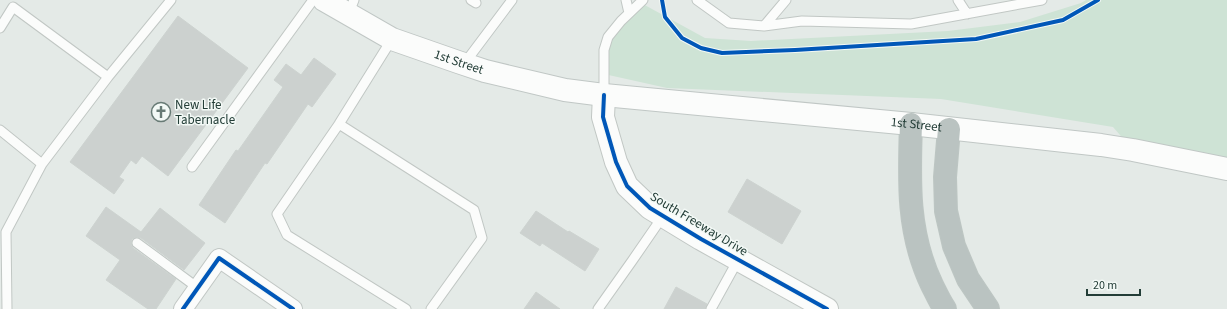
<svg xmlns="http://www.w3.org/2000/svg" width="1227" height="309" font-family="'Source Sans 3',sans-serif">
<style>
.green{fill:#cee3d5}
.building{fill:#ccd1cf;stroke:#cdd3d0}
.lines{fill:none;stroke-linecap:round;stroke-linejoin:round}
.service-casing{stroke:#c1c7c4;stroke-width:11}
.minor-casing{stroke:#c1c7c4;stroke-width:20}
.tertiary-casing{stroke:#c1c7c4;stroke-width:24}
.secondary-casing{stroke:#c0c7c5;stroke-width:24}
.motorway-casing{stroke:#bdc6c3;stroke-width:24}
.service{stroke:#fbfcfb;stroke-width:9}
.minor{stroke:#fbfcfb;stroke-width:18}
.tertiary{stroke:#fbfcfb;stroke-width:22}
.secondary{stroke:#fbfcfb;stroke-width:22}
.motorway{stroke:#bac3c1;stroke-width:22}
.cycleway-casing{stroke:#f3f9f6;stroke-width:6}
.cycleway{stroke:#0057b8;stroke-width:4}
.labels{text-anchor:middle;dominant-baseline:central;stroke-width:3;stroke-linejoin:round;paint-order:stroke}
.street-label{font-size:13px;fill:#233d37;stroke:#f3f9f6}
.poi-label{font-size:13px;fill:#233d37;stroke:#f3f9f6;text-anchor:start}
</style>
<rect width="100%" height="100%" fill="#e4eae7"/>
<path class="green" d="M1086 0H1227V169L1133 150 1113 127 941 99 667 88 604 74 608 37 641 3 705 38 751 41 948 31 1020 22 1081 3Z"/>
<path class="building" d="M178 16 248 68 168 176 142 156 136 164 131 160 119 177 124 180 114 194 70 162Z
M314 58 336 74 312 107 308 104 267 164 265 163 225 223 199 205 236 150 238 151 283 87 274 80 286 64 301 75Z
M747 179 801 211 782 244 728 212Z
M106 207 141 232 160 208 205 243 184 270 141 238 137 237 132 239 131 243 133 248 176 279 156 309H148L106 280 120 260 86 236Z
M536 211 568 232 569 231 599 249 585 271 542 243 540 246 520 233Z
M676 287 707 304 705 309H664Z
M536 292 560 309H524Z"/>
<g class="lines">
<defs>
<path id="service" d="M471 0 476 3
M626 0 629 13
M697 0 729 23 764 26 802 21 911 24 1042 0
M958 0 967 14
M348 15 354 0
M764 26 786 0
M0 28 13 7 108 77
M392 39 339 124 277 214 287 235 406 309
M464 64 512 0
M604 95V50L608 37 621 21 643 0
M339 124 474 210 482 238 431 309
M0 130 42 164
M192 167 313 0
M137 243 198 288
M7 309 6 232 42 164 108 77 171 0
M598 309 632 261 663 216
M711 309 738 260"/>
<path id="minor" d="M183 309 219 258 293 309"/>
<path id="tertiary" d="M604 95 603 117 616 162 627 186 650 208 701 239 827 309"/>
<g id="secondary">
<path id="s1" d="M324 0 392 39 458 62 485 71 565 90 604 95 911 124 1101 145 1133 150 1227 169"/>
</g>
<path id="motorway" d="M911 124C909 181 907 233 932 285 936 293 940 302 945 309
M949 129 945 177 946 211 954 246 968 279 988 309"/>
</defs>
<use href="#service" class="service-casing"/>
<use href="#minor" class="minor-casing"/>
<use href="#tertiary" class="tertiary-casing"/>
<use href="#secondary" class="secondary-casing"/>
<use href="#motorway" class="motorway-casing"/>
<use href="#service" class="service"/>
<use href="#minor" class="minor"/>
<use href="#tertiary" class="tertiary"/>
<use href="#secondary" class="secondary"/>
<use href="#motorway" class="motorway"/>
<defs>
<path id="cycleway" d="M662 0 665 17 682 38 701 48 722 53 795 50 976 39 1063 20 1098 0
M604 95 603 117 616 162 627 186 650 208 701 239 827 309
M183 309 219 258 293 309"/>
</defs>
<use href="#cycleway" class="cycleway-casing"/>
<use href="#cycleway" class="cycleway"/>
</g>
<defs>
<symbol id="church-ring" viewBox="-11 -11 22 22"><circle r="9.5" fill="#f3f9f6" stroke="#677a75" stroke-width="1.5"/><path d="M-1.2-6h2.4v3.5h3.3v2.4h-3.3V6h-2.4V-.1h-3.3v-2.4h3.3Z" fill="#677a75"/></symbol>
</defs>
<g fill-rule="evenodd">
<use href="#church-ring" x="150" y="101" width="22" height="22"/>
</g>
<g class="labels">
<g class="street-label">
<text stroke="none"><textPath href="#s1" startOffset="149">1st Street</textPath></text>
<text stroke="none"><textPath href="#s1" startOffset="612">1st Street</textPath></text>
<text transform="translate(699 224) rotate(31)">South Freeway Drive</text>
</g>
<g class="poi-label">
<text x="175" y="105">New Life<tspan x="175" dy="15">Tabernacle</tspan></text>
</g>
</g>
<path d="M1087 289v6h53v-6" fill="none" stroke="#233d37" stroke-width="2"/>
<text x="1093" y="289" font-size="12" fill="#233d37" stroke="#f3f9f6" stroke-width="3" paint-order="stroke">20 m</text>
</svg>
